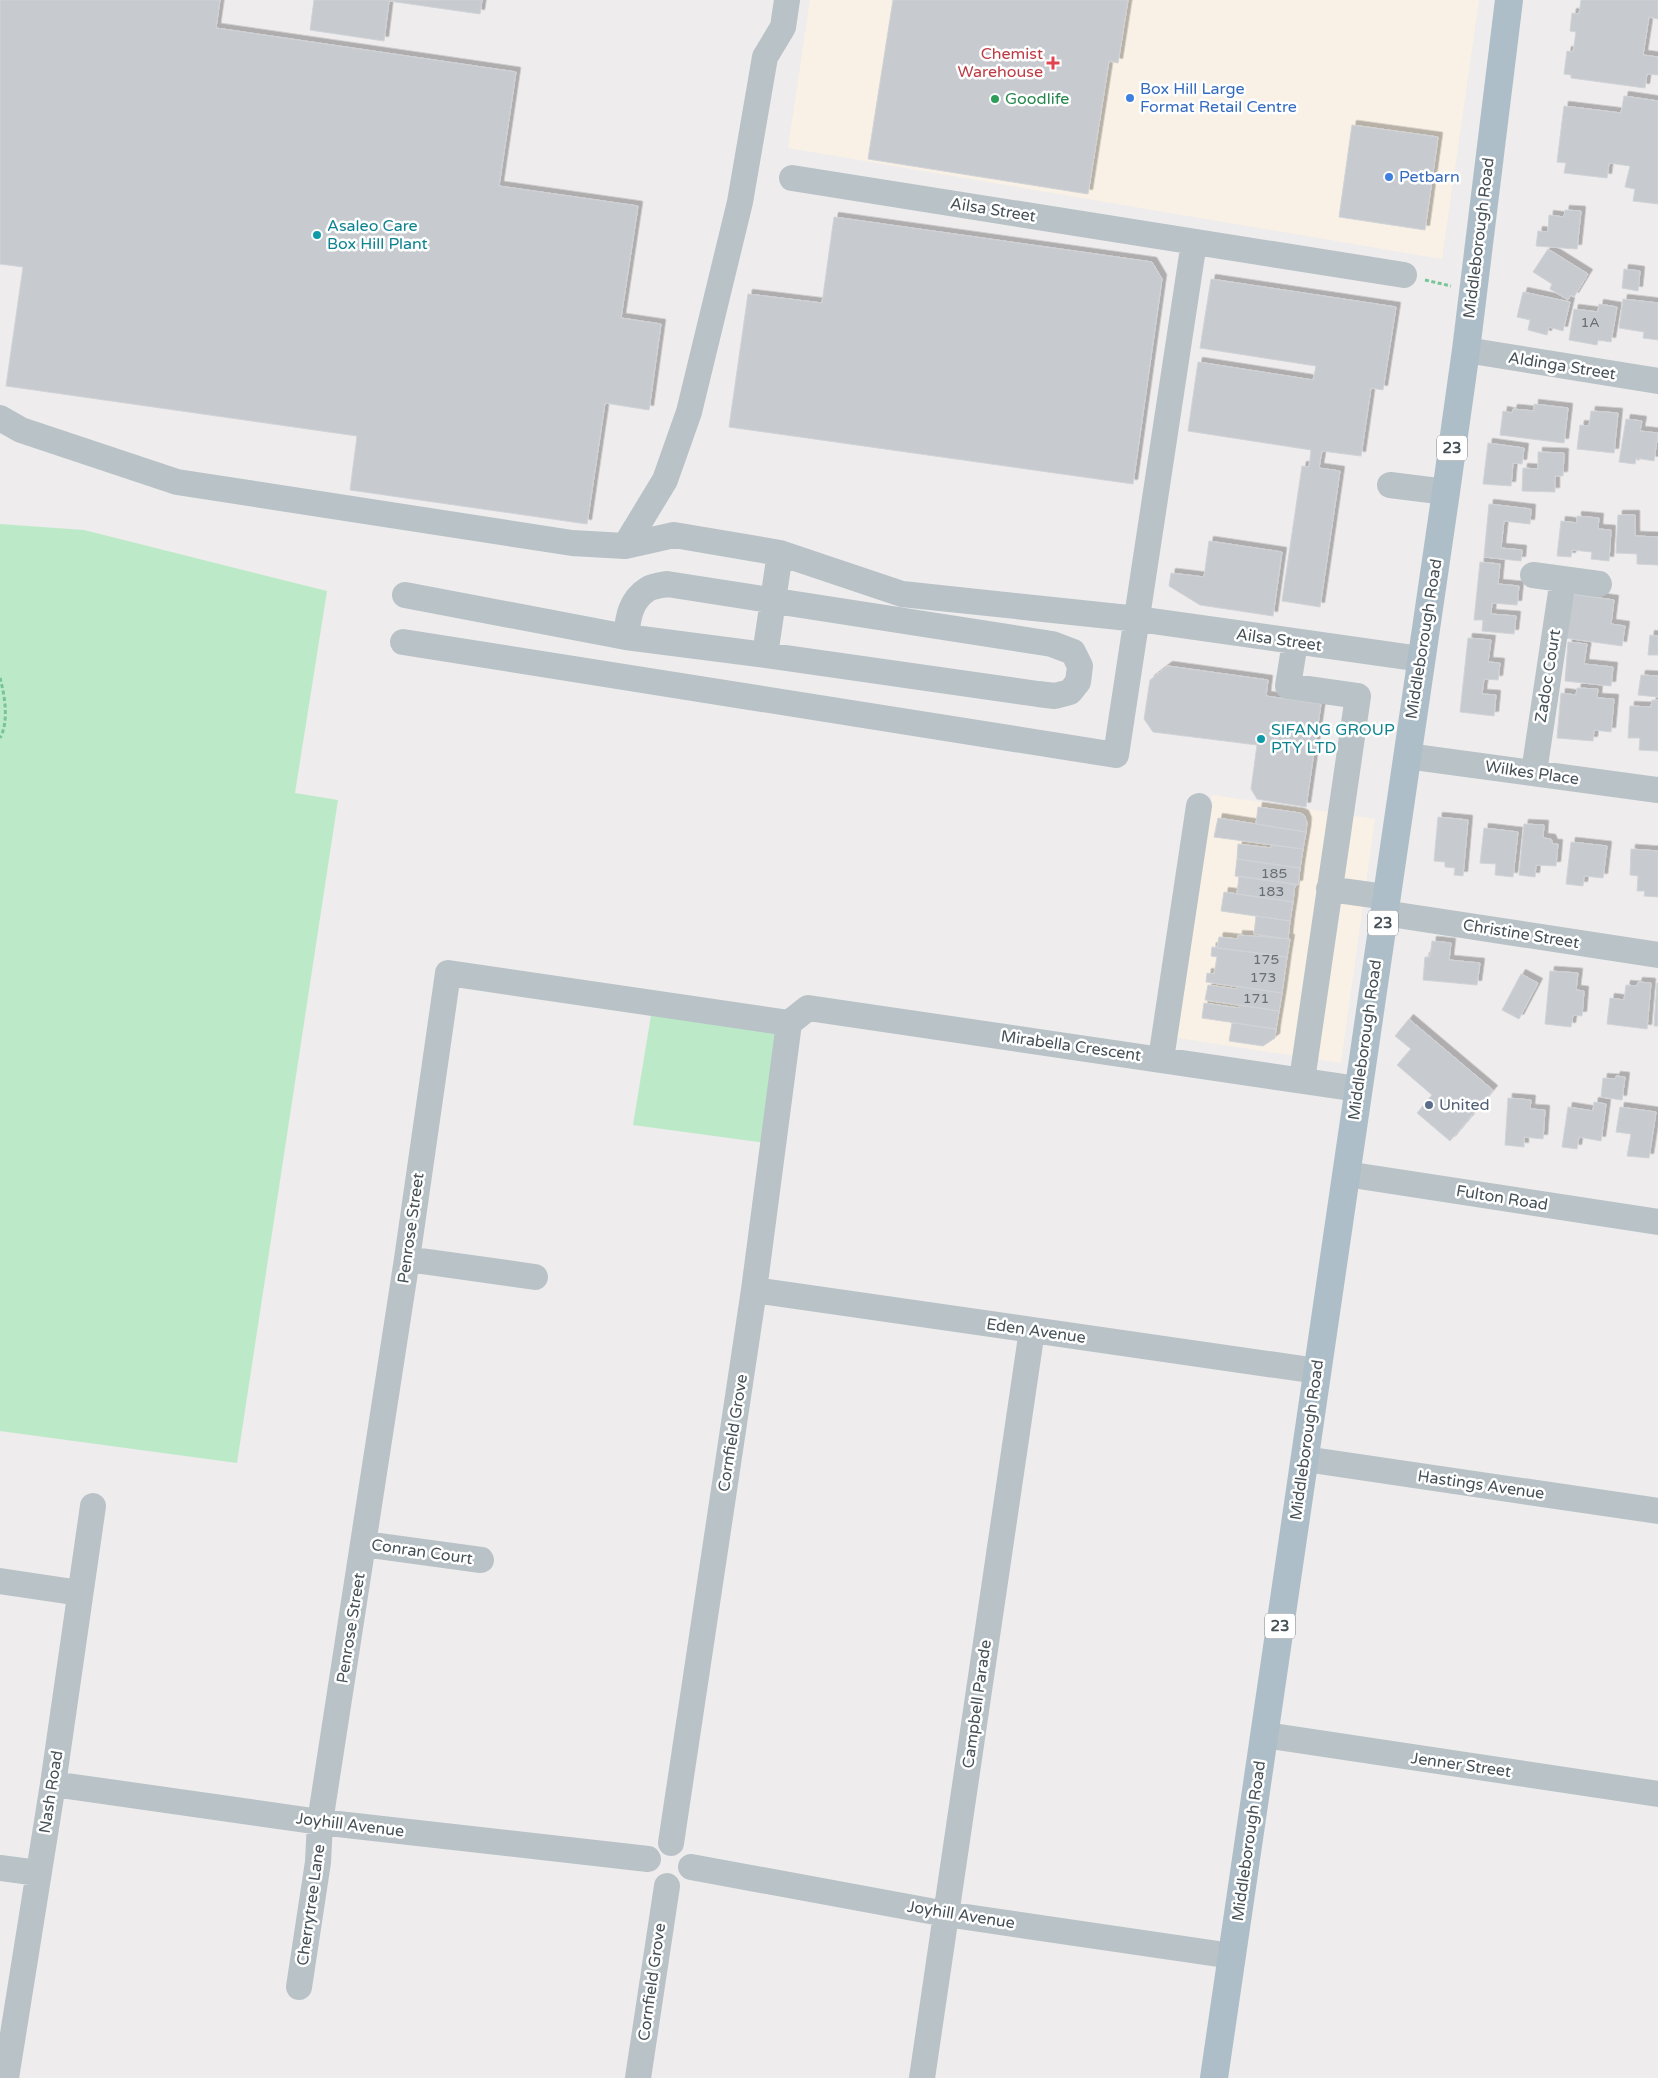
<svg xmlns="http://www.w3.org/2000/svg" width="1658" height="2078" font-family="'Varela Round',sans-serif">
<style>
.commercial{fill:#f9f1e5}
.green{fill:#bceac9}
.building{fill:#c7cace;stroke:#d0d3d7;filter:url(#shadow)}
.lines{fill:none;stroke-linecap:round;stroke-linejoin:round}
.path{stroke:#77c597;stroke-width:3;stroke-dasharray:4 2.5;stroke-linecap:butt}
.minor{stroke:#b8c2c7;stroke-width:26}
.major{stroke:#adbec9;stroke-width:28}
.health-dot{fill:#e0444e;stroke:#fff;stroke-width:2}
.shop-dot{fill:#3f7fe0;stroke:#fff;stroke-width:2}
.leisure-dot{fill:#2e9e5b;stroke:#fff;stroke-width:2}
.culture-dot{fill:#0f9aa8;stroke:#fff;stroke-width:2}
.service-dot{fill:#5c6f8a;stroke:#fff;stroke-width:2}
.labels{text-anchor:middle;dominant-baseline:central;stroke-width:5;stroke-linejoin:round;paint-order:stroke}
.number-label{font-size:14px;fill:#666f75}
.shield{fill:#fff;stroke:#7e8589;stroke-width:1}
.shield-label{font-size:15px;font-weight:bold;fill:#465157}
.health-label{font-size:16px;fill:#be3a42;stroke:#fff;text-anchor:end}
.shop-label{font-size:16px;fill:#366cbe;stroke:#fff;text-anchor:start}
.leisure-label{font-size:16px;fill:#27864d;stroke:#fff;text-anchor:start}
.street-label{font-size:16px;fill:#465157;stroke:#fff}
.culture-label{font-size:16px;fill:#0d838f;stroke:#fff;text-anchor:start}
.service-label{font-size:16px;fill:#4e5e75;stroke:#fff;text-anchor:start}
</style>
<defs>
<filter id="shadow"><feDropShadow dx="4.5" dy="-4.5" stdDeviation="0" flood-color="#0004"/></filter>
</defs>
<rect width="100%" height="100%" fill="#eeecec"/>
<path class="commercial" d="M810 0H1479L1442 259 788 148Z
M1212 795 1375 819 1341 1063 1172 1037Z"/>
<path class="green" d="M0 524 84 530 327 591 295 793 338 800 237 1463 0 1431Z
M653 1003 789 1023 773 1144 633 1125Z"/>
<path class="building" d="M0 0H220L216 28 516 72 499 186 638 206 621 318 661 324 649 410 605 403 587 524 350 490 357 436 6 386 23 267 0 264Z
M314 0H482L480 14 389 1 384 41 310 30Z
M893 0H1128L1118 63 1109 61 1088 194 868 159Z
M1581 0H1658V19L1649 17 1643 55 1658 57V75L1647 74 1645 88 1571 78V75L1564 74 1567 51 1573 52 1576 32 1570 31 1572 13 1579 14Z
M1624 96 1658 101V204L1633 201 1635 189 1625 187 1630 166 1609 163 1607 178 1564 173 1566 163 1557 162 1564 106 1621 113Z
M1352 125 1438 137 1425 230 1339 217Z
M1565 210 1581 211 1577 249 1536 246 1538 231 1548 232 1549 215 1564 217Z
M834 217 1152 262 1162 279 1133 484 729 427 748 294 822 303Z
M1548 249 1588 274 1574 297 1571 295 1568 300 1550 289 1552 284 1533 272Z
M1624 269 1640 271 1638 291 1622 288Z
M1211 279 1396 307 1383 390 1371 388 1361 456 1322 451 1319 468 1340 471 1320 607 1282 601 1302 466 1309 467 1311 450 1188 431 1198 362 1313 380 1316 366 1200 348Z
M1523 292 1570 302 1563 331 1549 327 1547 335 1528 330 1530 320 1517 317Z
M1623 299 1658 303V340L1643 338 1644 332 1619 328Z
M1599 304 1617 307 1611 342 1598 340 1597 345 1569 340 1574 309 1598 312Z
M1534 404 1568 408 1564 443 1500 435 1503 411 1512 413 1513 409 1534 411Z
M1591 411 1618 413 1614 453 1577 449 1580 425 1589 426Z
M1626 419 1642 421 1640 431 1658 433 1654 461 1636 458 1635 464 1619 462Z
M1488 443 1524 448 1522 464 1513 463 1511 486 1483 484Z
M1538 452 1564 453 1563 476H1555V492L1522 491 1523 468 1538 469Z
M1489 504 1531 509 1530 524 1504 521 1501 548 1522 550 1521 561 1484 557Z
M1618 515H1635V536L1658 537V565L1637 564V554L1616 553Z
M1577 516 1599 518 1598 529 1611 530 1609 561 1591 559 1592 552 1572 550 1571 557 1557 556 1561 521 1577 523Z
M1209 541 1282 552 1273 616 1200 605 1169 586 1171 573 1204 577Z
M1480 562 1500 564 1498 584 1519 586 1517 605 1492 603 1491 614 1516 616 1514 634 1482 631 1483 620H1474Z
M1571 594 1614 600 1611 624 1625 626 1622 646 1565 638Z
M1650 635 1658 636V655H1648Z
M1468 638 1491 640 1488 662 1500 663 1498 680 1484 679 1482 694 1496 695 1494 716 1460 712Z
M1568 642 1587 644 1584 664 1613 667 1611 686 1565 681Z
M1168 666 1268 680 1266 696 1321 704 1306 807 1257 799 1251 789 1257 745 1153 732 1144 719 1150 680Z
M1641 675 1658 676V697L1638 695Z
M1577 688 1598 689 1597 698 1614 699 1611 732 1594 730 1593 741 1557 738 1561 693 1576 695Z
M1652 700H1658V751L1639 750 1640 738H1628L1630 706 1651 707Z
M1258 807 1300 813 1304 815 1307 822 1306 832 1256 824Z
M1438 817 1468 820 1463 876 1454 875 1455 868 1445 867V862L1434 861Z
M1218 818 1306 832 1303 849 1214 837Z
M1524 824 1544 825 1543 838 1551 839 1553 844H1558L1556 866 1536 865 1535 877 1519 875Z
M1484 828 1518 832 1513 877 1495 875 1496 864 1480 863Z
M1571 842 1607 846 1603 878 1584 876 1583 886 1566 884Z
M1238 844 1271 848V845L1303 849 1300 868 1237 859Z
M1631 849 1658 851V897L1644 896 1645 891H1637L1638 876 1630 875Z
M1237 859 1300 868 1298 885 1235 876Z
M1239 876 1295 884 1293 902 1237 894Z
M1224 892 1293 902 1290 921 1221 911Z
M1256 916 1290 921 1288 939 1254 934Z
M1238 935 1290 939 1287 957 1217 948 1219 937 1238 939Z
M1432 941 1451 943 1449 960 1480 963 1477 985 1423 980 1425 957H1430Z
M1212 947 1287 957 1282 993 1206 982 1207 973 1214 974 1217 957 1211 956Z
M1550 971 1578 973 1576 990 1584 991 1582 1016 1573 1015 1571 1027 1545 1024Z
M1521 974 1538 983 1519 1019 1502 1010Z
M1638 982 1651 983 1647 1029 1607 1024 1610 998 1624 1000 1626 985 1637 986Z
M1657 983H1658V1026H1654Z
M1208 985 1236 989 1237 986 1282 993 1279 1011 1205 1000Z
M1204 1003 1239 1008 1240 1005 1279 1011 1276 1029 1202 1018Z
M1409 1019 1493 1090 1450 1141 1417 1113 1432 1095 1397 1065 1411 1049 1395 1036Z
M1232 1023 1276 1029 1275 1038 1263 1046 1229 1041Z
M1616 1076 1625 1077 1622 1100 1601 1097 1603 1078 1615 1079Z
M1508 1098 1531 1100 1530 1109 1545 1110 1543 1139 1524 1137V1147L1505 1145Z
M1594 1102 1606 1104 1601 1141 1579 1137 1577 1149 1562 1147 1568 1107 1593 1111Z
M1620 1107 1656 1112 1649 1158 1627 1156 1631 1134 1616 1132Z"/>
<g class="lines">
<path class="path" d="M1425 280 1451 286
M0 678C5 696 9 722 0 738"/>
<path class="minor" d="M792 178 1404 275
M1466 350 1658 381
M0 418 21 430 177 482 572 543 625 546 674 535 780 553 902 594 1138 619 1421 659
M1390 485 1446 492
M625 546 665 480 689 412 740 202 765 57 783 27 787 0
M1533 575 1599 584
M667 584 1052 644 1073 652 1080 666 1078 682 1070 692 1055 696 1038 694 765 655 626 637C628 618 630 600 648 589 653 586 662 585 667 584Z
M405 595 626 637
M403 642 1116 755 1194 242
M1295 642 1288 686 1358 696 1302 1080
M765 655 780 553
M1407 756 1658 790
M1534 772 1563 579
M1329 889 1386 897
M1384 913 1658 955
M789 1023 808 1008 1358 1089
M1161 1059 1199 806
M1346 1174 1658 1222
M407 1259 535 1277
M754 1290 1317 1371
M1305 1459 1658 1511
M364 1544 481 1560
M0 1581 80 1593
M1265 1735 1658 1794
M53 1784 320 1822 648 1859
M671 1843 754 1290 789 1023
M691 1867 946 1914 1232 1956
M0 1868 38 1873
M299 1987 318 1862 320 1822 407 1259 448 973 789 1023
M6 2078 53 1784 93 1506
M638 2078 667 1886
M922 2078 1032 1330"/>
<path class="major" d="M1214 2078 1446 492 1466 350 1509 0"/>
</g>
<path class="health-dot" d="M1050.5 55.5h5v5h5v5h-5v5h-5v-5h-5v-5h5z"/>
<g class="shop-dot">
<circle cx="1130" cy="98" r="5"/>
<circle cx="1389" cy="177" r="5"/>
</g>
<circle class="leisure-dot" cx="995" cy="99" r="5"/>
<g class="culture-dot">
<circle cx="317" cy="235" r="5"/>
<circle cx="1261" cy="739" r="5"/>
</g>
<circle class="service-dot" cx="1429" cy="1105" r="5"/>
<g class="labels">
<g class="number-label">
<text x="1590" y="322">1A</text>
<text x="1274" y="873">185</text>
<text x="1271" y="891">183</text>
<text x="1266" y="959">175</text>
<text x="1263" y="977">173</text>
<text x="1256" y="998">171</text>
</g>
<g class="shield">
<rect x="1437" y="435.5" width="30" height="25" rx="4"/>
<rect x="1368" y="910.5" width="30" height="25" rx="4"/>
<rect x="1265" y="1613.5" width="30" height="25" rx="4"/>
</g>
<g class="shield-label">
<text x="1452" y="448">23</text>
<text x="1383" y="923">23</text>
<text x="1280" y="1626">23</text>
</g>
<g class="health-label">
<text x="1043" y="54">Chemist<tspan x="1043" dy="18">Warehouse</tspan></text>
</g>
<g class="shop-label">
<text x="1140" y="89">Box Hill Large<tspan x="1140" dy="18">Format Retail Centre</tspan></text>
<text x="1399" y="177">Petbarn</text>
</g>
<g class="leisure-label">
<text x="1005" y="99">Goodlife</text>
</g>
<g class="street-label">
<text transform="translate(993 210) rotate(9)">Ailsa Street</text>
<text transform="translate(1479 238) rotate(-83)">Middleborough Road</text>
<text transform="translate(1562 366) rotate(9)">Aldinga Street</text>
<text transform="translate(1424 639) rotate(-81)">Middleborough Road</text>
<text transform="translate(1279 640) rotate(8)">Ailsa Street</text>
<text transform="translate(1548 676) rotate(-81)">Zadoc Court</text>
<text transform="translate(1532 773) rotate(8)">Wilkes Place</text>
<text transform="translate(1521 934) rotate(9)">Christine Street</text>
<text transform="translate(1365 1040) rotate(-82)">Middleborough Road</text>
<text transform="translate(1071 1046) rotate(8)">Mirabella Crescent</text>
<text transform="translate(1502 1198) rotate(9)">Fulton Road</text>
<text transform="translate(411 1228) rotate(-82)">Penrose Street</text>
<text transform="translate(1036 1331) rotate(8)">Eden Avenue</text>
<text transform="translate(733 1433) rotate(-81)">Cornfield Grove</text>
<text transform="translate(1307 1440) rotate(-82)">Middleborough Road</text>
<text transform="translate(1481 1485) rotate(8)">Hastings Avenue</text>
<text transform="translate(422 1552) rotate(8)">Conran Court</text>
<text transform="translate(351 1628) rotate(-81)">Penrose Street</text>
<text transform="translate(977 1704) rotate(-82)">Campbell Parade</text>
<text transform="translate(1461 1765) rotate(8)">Jenner Street</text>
<text transform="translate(51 1792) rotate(-81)">Nash Road</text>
<text transform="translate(350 1825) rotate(7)">Joyhill Avenue</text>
<text transform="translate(1249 1841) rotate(-82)">Middleborough Road</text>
<text transform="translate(311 1905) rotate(-82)">Cherrytree Lane</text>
<text transform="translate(961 1915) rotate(9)">Joyhill Avenue</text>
<text transform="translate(652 1982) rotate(-82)">Cornfield Grove</text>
</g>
<g class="culture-label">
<text x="327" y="226">Asaleo Care<tspan x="327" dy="18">Box Hill Plant</tspan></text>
<text x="1271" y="730">SIFANG GROUP<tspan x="1271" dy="18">PTY LTD</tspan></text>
</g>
<g class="service-label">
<text x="1439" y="1105">United</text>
</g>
</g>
</svg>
